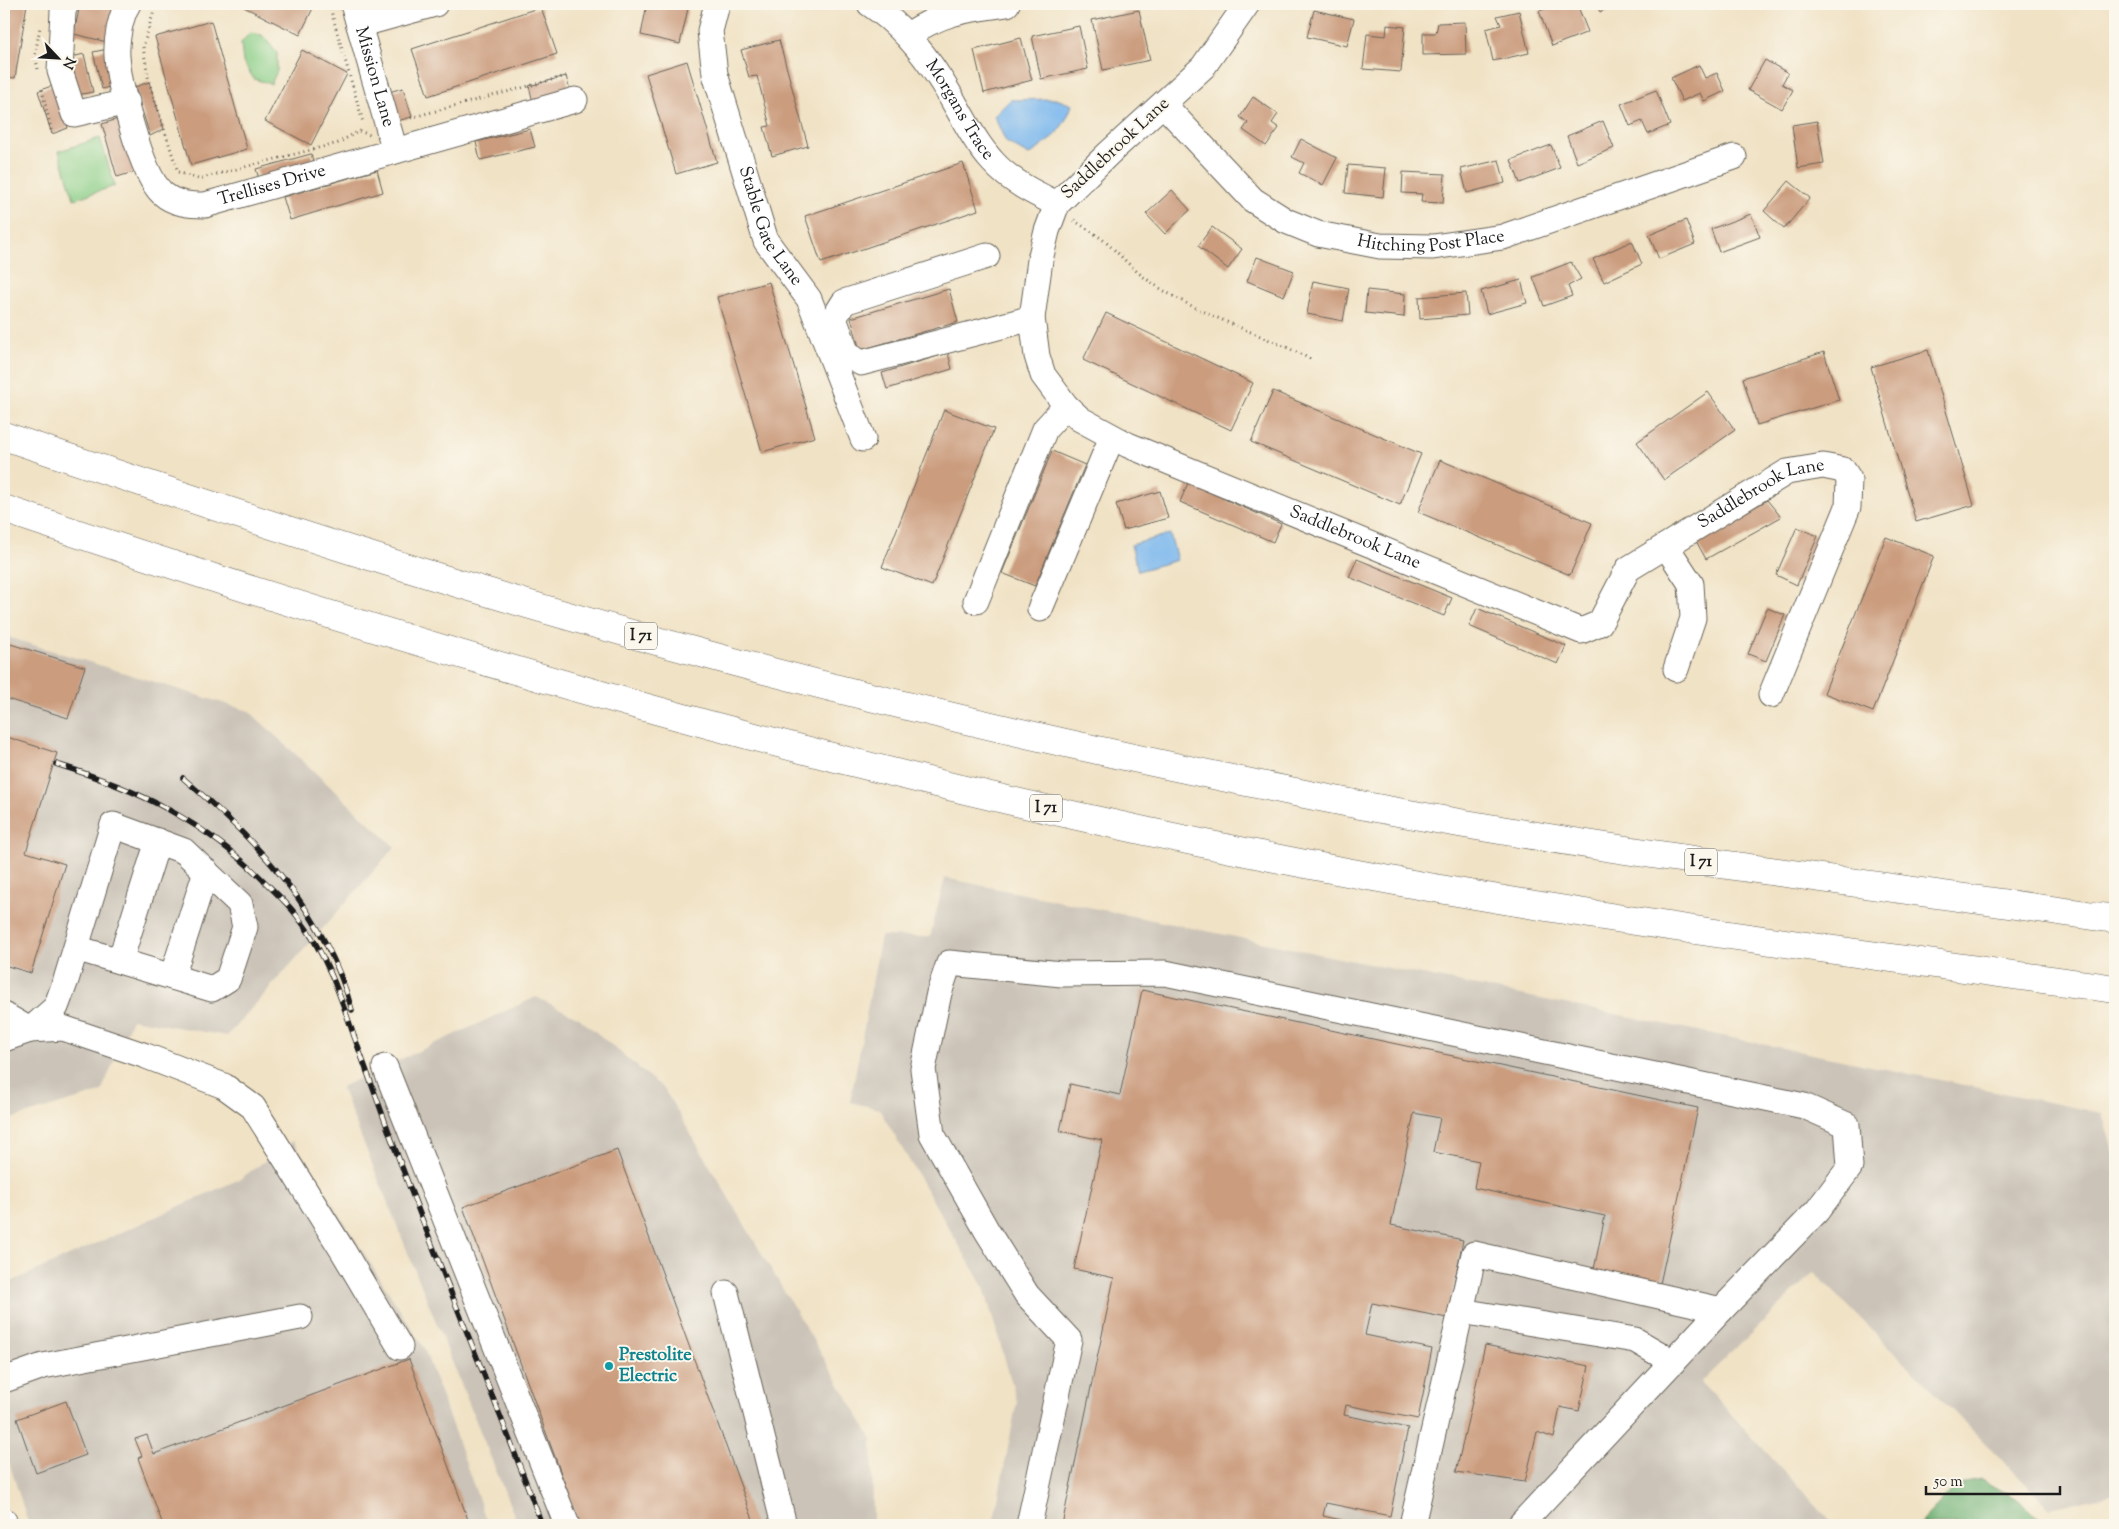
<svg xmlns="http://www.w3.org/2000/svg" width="2119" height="1529" font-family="'Sorts Mill Goudy',serif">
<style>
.industrial{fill:#cbc3b8}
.green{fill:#89cd86;stroke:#527451}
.forest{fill:#6eb073;stroke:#456648}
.water{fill:#7cb7ed;stroke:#4c6a84}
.building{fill:#cb9c7e}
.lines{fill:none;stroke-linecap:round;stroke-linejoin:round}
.minor-casing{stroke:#666157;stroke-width:27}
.highway-casing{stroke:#666157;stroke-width:29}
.path{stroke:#666157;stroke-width:3;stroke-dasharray:1 4;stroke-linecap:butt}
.minor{stroke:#fff;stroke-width:25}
.highway{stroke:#fff;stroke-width:28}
.rail-casing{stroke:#1c1c1c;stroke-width:5.5}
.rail{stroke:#fbf7ec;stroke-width:4;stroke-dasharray:11;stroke-linecap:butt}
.culture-dot{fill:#0f9aa8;stroke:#fbf7ec;stroke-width:2}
.labels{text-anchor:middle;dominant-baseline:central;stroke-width:4;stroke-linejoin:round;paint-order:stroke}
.shield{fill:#fbf7ec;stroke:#5f5e5a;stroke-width:1}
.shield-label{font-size:16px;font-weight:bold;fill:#1c1c1c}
.street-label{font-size:18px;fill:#1c1c1c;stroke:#fbf7ec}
.culture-label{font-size:18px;font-weight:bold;fill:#0d838f;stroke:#fbf7ec;text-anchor:start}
</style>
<rect width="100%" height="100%" fill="#fbf7ec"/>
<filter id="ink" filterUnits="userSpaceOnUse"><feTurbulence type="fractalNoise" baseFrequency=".02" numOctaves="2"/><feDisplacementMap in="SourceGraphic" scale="10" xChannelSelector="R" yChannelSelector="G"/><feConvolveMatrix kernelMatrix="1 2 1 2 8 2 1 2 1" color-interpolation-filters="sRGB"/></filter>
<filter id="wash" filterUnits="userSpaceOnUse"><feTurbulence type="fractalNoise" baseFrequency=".0096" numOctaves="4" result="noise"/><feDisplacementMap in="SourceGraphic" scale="20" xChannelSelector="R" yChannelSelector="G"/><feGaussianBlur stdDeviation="1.12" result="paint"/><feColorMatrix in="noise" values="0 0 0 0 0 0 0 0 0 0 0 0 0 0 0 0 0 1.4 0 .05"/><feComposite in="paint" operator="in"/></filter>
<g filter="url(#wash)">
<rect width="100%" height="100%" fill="#f0e2c5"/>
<path class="industrial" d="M4 636 249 711 395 847 227 1036 132 1019 101 1092 4 1121Z
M945 878 2102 1113 2115 1157V1493L2050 1508 1814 1272 1701 1382 1834 1525H993L1017 1401 984 1288 879 1109 850 1102 881 936 930 937Z
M536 997 579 1018 664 1089 872 1439 873 1525H518L341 1087Z
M293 1141 424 1348 488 1525H29L4 1447V1285L240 1179Z"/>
<path class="green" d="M250 33 262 35 277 53V71L271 84 254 79 243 62 241 43Z
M100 138 115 186 74 199 59 151Z"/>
<path class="forest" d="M1982 1480 2016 1499 2048 1525H1921L1923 1520 1958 1484Z"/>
<path class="water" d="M1056 99 1072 105C1064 129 1050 142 1029 155L1006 142 994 116 1010 100Z
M1170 534 1177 560 1138 571 1131 545Z"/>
<g id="blocks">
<path class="building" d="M4 4H27L15 78 4 77Z
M80 4 114 5 107 42 74 34Z
M238 4H315L300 35Z
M647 4H689L680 44 641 35Z
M1554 4H1577L1588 32 1552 46 1539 11 1554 6Z
M1596 4H1618L1600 12Z
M541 7 557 54 428 96 412 49Z
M1139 10 1150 60 1103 70 1092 20Z
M1314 10 1354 19 1347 46 1307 37Z
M1519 11 1529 53 1493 61 1486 29 1501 25 1497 16Z
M211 21 247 149 191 165 155 37Z
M1465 22 1466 54 1423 55V33H1436L1438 23Z
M1387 25 1405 27 1401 72 1363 69 1367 34 1386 36Z
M1079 26 1088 69 1041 79 1032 36Z
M1021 38 1032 80 984 93 974 50Z
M779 40 808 146 772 156 764 127 770 126 757 76 749 77 741 50Z
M108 49 116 85 102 89 93 52Z
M302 50 347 74 311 145 265 121Z
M84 54 93 92 76 95 68 58Z
M1765 60 1788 73 1782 84 1793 90 1782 109 1748 90Z
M687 61 717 162 676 174 646 74Z
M1699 65 1705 78 1717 73 1725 91 1704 101 1700 93 1682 101 1671 78Z
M566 76 570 91 533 102 529 86Z
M149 82 164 129 150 136 135 87Z
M54 85 68 128 52 134 38 91Z
M403 88 412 117 397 121 389 92Z
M1656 90 1670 125 1648 134 1642 121 1630 126 1621 104Z
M1253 97 1278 114 1272 123 1279 128 1266 146 1243 130 1248 123 1240 117Z
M121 118 137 171 117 177 102 124Z
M1603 121 1614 148 1577 163 1567 136Z
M1817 121 1824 164 1798 168 1792 125Z
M530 129 535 147 480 160 476 142Z
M1301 139 1337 158 1323 185 1299 173 1304 163 1292 157Z
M1551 145 1560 168 1520 183 1511 160Z
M311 154 315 167 260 182 256 169Z
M1499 160 1505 183 1467 193 1461 169Z
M963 163 978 210 821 263 805 216Z
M1348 165 1386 168 1383 197 1345 193Z
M377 170 383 192 290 220 283 197Z
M1403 172 1445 174 1443 203 1421 202 1422 194 1402 193Z
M1789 181 1810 198 1784 229 1764 211Z
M1172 190 1190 210 1165 234 1146 214Z
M1751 214 1760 237 1719 252 1711 229Z
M1686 220 1695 244 1659 259 1649 235Z
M1212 227 1242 249 1228 269 1198 246Z
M1632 241 1642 264 1604 282 1593 259Z
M1257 257 1294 271 1284 296 1247 281Z
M1571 262 1581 279 1568 286 1572 296 1544 306 1533 277Z
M1521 280 1527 303 1487 314 1481 291Z
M1313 281 1349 288 1343 321 1307 314Z
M769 282 815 437 762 452 717 297Z
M949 289 958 322 860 350 851 318Z
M1367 290 1405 294 1404 317 1365 313Z
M1466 293 1468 315 1420 319 1419 297Z
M1106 313 1253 383 1231 430 1083 360Z
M1928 350 1974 505 1916 522 1871 367Z
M1824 352 1839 400 1757 425 1743 378Z
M948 353 952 369 887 389 882 373Z
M1273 391 1421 454 1400 505 1251 442Z
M1708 392 1735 430 1664 480 1637 442Z
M944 410 994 429 932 586 882 567Z
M1052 451 1085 465 1035 586 1002 573Z
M1440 460 1592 523 1570 575 1418 512Z
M1188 483 1281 524 1273 542 1180 502Z
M1160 491 1168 518 1124 530 1116 504Z
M1767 500 1781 517 1706 559 1696 541Z
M1797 527 1818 536 1797 585 1776 575Z
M1886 537 1934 556 1873 712 1824 693Z
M1357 559 1452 598 1444 616 1349 577Z
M1477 608 1566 646 1558 664 1469 626Z
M1767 608 1785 615 1766 661 1748 654Z
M4 642 85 667 68 718 4 698Z
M4 736 57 753 26 852 65 864 31 973 4 965Z
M1142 990 1698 1108 1658 1293 1592 1279 1605 1216 1474 1188 1479 1161 1433 1152 1440 1118 1414 1113 1391 1225 1463 1240 1447 1318 1372 1303 1365 1335 1432 1349 1418 1419 1346 1405 1344 1415 1408 1428 1390 1516 1326 1503 1323 1516 1364 1525H1062L1114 1278 1074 1269 1102 1140 1060 1131 1070 1084 1120 1095Z
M617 1150 755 1525H580L463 1207Z
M1485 1345 1589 1366 1579 1411 1560 1407 1554 1438 1537 1432 1525 1482 1456 1472Z
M409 1359 470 1525H163L138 1458 142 1456 135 1439 147 1435 154 1454Z
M66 1401 86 1455 36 1473 17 1419Z"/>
</g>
</g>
<g filter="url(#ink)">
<use href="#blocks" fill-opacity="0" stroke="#666157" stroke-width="1"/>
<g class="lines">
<defs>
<g id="minor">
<path d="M66 4 63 11 60 71 74 114 127 102"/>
<path id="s1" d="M128 4C120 17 116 41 117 56 119 86 141 174 162 193 174 204 190 205 205 205L575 100"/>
<path id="s2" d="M353 4 395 151"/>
<path id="s3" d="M717 4 710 31 715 74 766 241 809 299 863 439"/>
<path id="s4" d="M870 4C900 24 921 49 940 79 958 106 971 138 993 162 1010 181 1034 193 1057 204"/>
<path id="s5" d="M1247 4 1203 67 1108 154 1057 204 1047 231 1040 260 1032 318 1037 356 1043 375 1066 406 1080 419 1128 445 1581 631 1600 623 1628 569 1787 472 1823 466 1843 470 1849 479 1848 507 1771 695"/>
<path d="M359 25 435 4"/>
<path d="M908 35C944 11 965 10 1007 4"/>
<path id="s6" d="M1164 105 1253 200 1286 221 1318 234 1380 246 1433 247 1503 237 1734 157"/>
<path d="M987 256 844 302 834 318 847 354 861 363 1032 318"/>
<path d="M1666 546 1691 584 1693 618 1676 669"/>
<path d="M976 601 1045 429 1066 406"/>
<path d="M1040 609 1112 437"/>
<path d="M120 961 158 841"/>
<path d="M172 977 206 871"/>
<path d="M4 1015 30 1030 63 1028 146 1056 224 1086 253 1107 343 1251 400 1347"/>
<path d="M4 1039 30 1030 56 1007 66 980 113 825 184 851 240 904 245 927 228 979 212 989 76 948"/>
<path d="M385 1067 567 1525"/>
<path d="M726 1293 784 1525"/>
<path d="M1461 1311 1474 1254 1721 1310"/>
<path d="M4 1380 43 1366 300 1317"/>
<path d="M4 1521 5 1525"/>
<path d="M1029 1525 1069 1340 1027 1295 987 1231 932 1134 923 1069 939 993 949 963 1062 974 1165 973 1804 1106 1847 1125 1850 1167 1817 1211 1721 1310 1520 1525"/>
<path d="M1412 1525 1461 1311 1635 1340 1673 1362"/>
</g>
<path id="highway" d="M4 436C234 514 466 590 701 653 894 706 1090 750 1285 790 1560 847 1838 879 2115 919
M4 509C422 650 842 772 1275 858 1553 914 1834 950 2115 989"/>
</defs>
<use href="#minor" class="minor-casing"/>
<use href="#highway" class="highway-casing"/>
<path class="path" d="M156 4 143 47 149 82 178 172 198 179 338 143 359 131 370 135
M329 4 363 122
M38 69 35 55 40 27
M42 90 52 134
M406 119 566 76
M1074 220C1083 227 1093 232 1102 239 1117 251 1129 266 1145 278 1195 315 1258 331 1312 360"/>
<use href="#minor" class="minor"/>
<use href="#highway" class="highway"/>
<defs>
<path id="rail" d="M56 764C140 790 206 822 268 885 278 895 289 905 297 916 325 951 340 995 354 1036 366 1069 378 1102 390 1135 438 1266 494 1394 542 1525
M183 778C258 842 325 912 352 1010"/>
</defs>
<use href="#rail" class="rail-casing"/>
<use href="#rail" class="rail"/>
</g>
</g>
<circle class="culture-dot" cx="609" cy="1366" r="5"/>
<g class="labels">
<g class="shield">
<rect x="625" y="622.5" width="32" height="27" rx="4"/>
<rect x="1030" y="794.5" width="32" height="27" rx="4"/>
<rect x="1685" y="848.5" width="32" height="27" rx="4"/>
</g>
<g class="shield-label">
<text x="641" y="636">I 71</text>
<text x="1046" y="808">I 71</text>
<text x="1701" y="862">I 71</text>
</g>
<g class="street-label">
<text stroke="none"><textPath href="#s2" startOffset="76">Mission Lane</textPath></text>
<text stroke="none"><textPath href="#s4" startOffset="140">Morgans Trace</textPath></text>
<text transform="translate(1116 149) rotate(-43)">Saddlebrook Lane</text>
<text stroke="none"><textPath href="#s1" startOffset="315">Trellises Drive</textPath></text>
<text stroke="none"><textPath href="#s3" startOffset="234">Stable Gate Lane</textPath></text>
<text stroke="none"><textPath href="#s6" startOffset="318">Hitching Post Place</textPath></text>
<text stroke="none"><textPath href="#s5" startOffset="1290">Saddlebrook Lane</textPath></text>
<text stroke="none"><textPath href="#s5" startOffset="810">Saddlebrook Lane</textPath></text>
</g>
<g class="culture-label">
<text x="619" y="1356">Prestolite<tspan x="619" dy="21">Electric</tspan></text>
</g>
</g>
<rect width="2119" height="1529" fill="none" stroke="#fbf7ec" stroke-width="20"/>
<g transform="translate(58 58) rotate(115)" stroke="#fbf7ec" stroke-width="4" paint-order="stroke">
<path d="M0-4L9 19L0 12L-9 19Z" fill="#1c1c1c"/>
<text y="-8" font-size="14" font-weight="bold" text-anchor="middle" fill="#1c1c1c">N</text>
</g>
<path d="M1926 1486v8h134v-8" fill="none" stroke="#1c1c1c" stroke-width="2.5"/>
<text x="1934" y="1486" font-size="15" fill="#1c1c1c" stroke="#fbf7ec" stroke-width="4" paint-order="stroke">50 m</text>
</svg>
